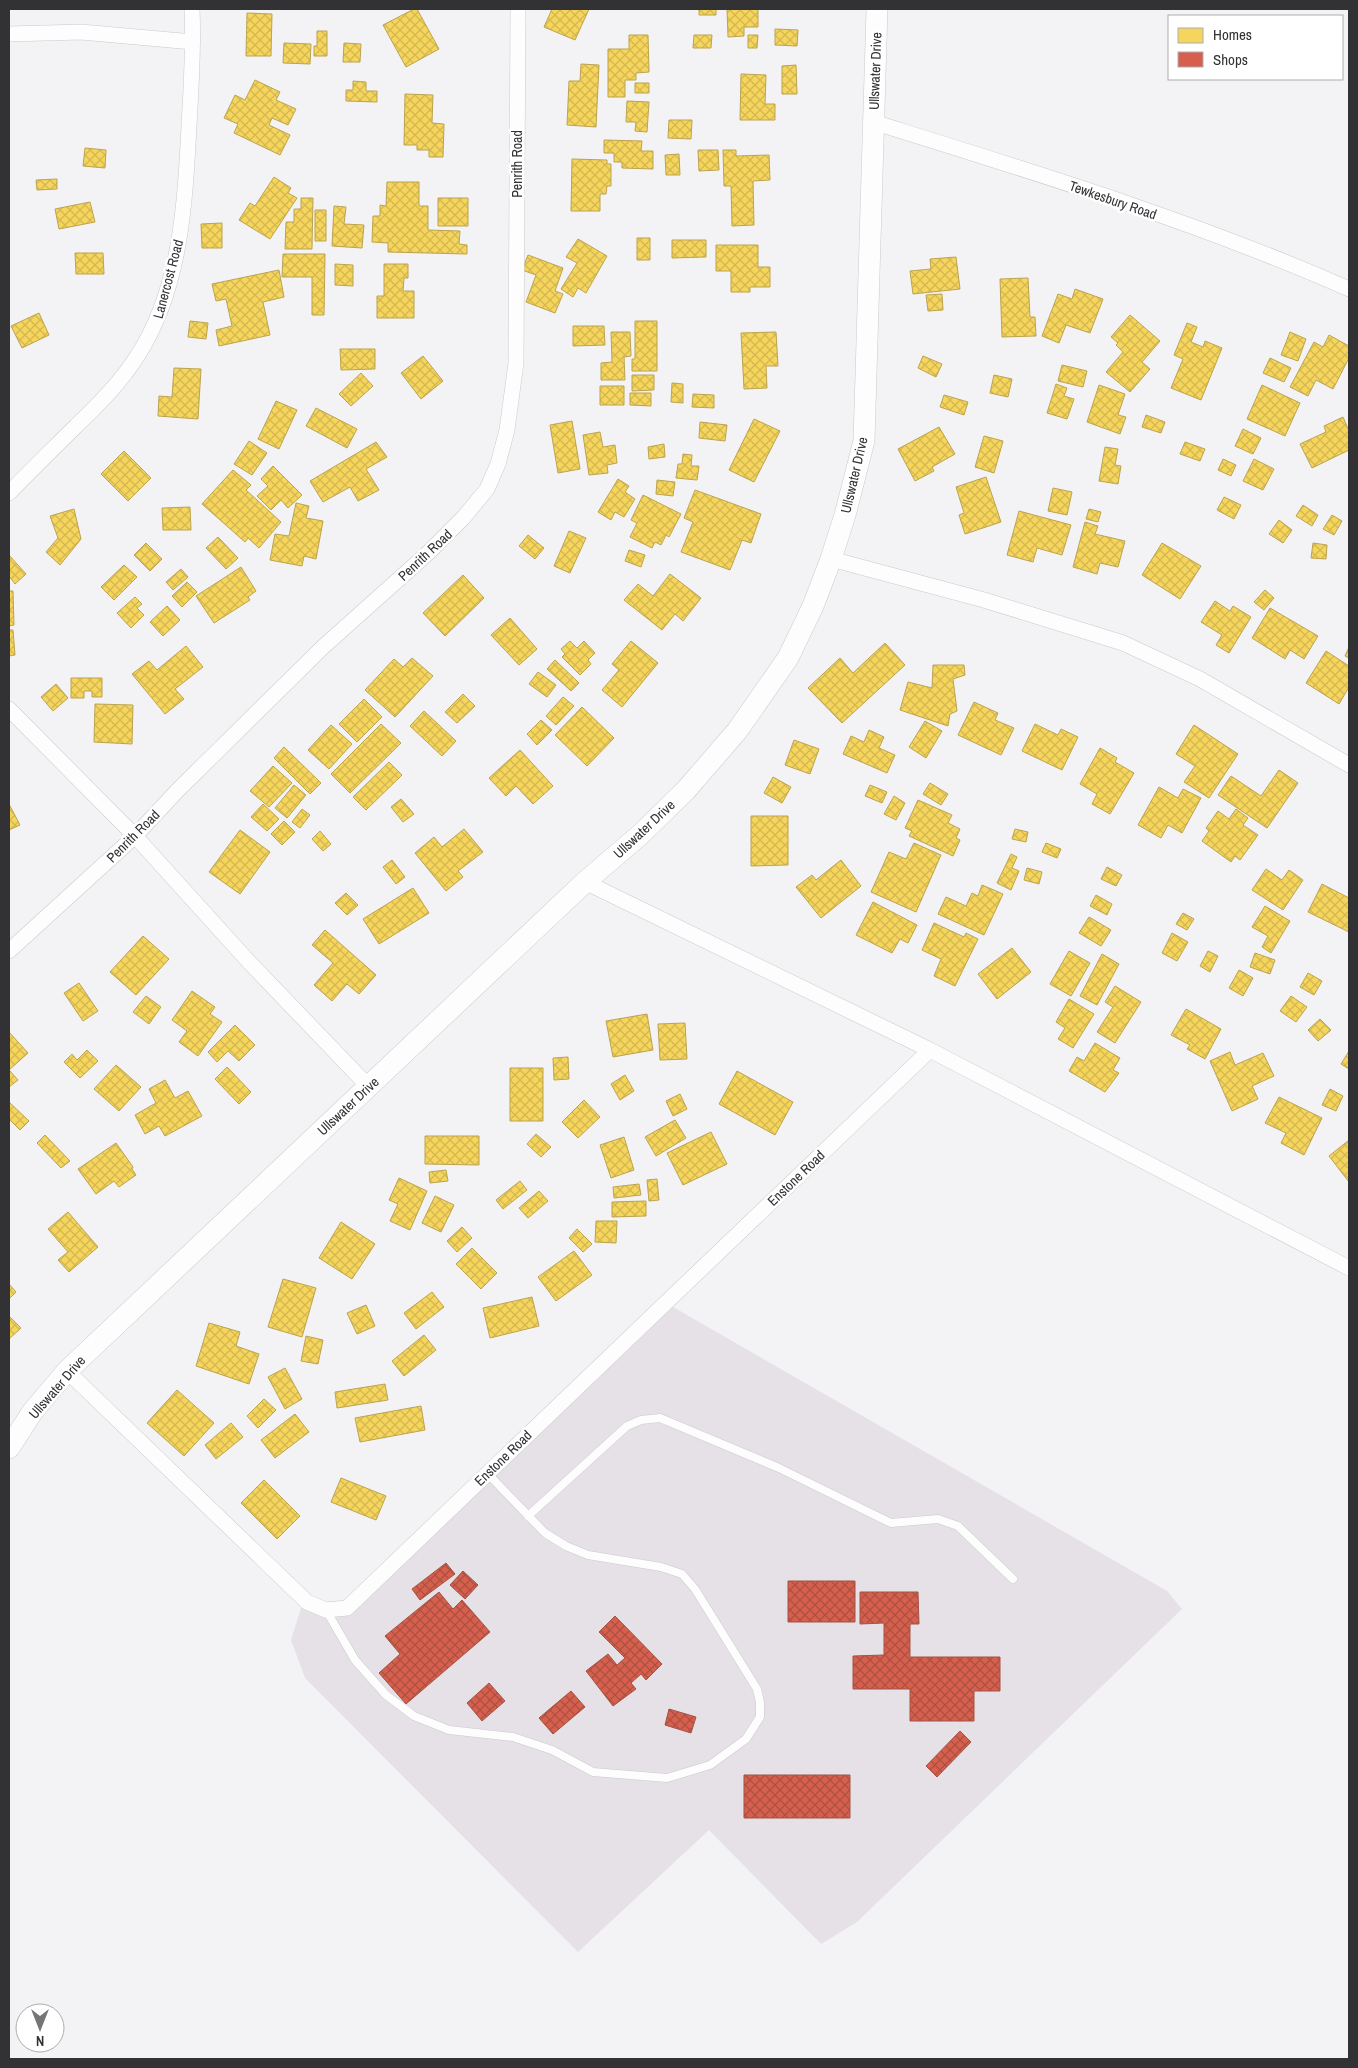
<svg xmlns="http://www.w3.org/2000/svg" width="1358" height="2068" font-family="'Archivo Narrow',sans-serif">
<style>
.built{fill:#e5e1e7}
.homes{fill:url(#homes-cross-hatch);stroke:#bba450}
.shops{fill:url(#shops-cross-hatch);stroke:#a55245}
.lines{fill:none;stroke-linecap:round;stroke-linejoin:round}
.lane-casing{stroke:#cbcacc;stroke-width:9}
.street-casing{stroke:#cbcacc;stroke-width:16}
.secondary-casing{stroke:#cbcacc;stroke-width:22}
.lane{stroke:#fdfdfd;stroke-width:8}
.street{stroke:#fdfdfd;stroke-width:15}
.secondary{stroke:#fdfdfd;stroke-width:21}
.labels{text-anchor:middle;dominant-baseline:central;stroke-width:5;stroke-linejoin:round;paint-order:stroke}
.street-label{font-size:14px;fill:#323133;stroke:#fff}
</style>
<defs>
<pattern id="homes-cross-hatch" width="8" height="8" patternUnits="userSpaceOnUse" patternTransform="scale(1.25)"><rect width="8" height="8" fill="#f6d55c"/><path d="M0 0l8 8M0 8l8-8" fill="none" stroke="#d3b750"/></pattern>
<pattern id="shops-cross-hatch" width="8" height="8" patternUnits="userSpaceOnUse" patternTransform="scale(1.25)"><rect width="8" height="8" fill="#d6604d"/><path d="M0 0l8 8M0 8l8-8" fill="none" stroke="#ae5041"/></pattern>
</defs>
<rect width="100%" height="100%" fill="#f3f2f4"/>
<path class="built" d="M673 1307 1167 1591 1182 1609 857 1922 821 1944 709 1830 578 1952 305 1678 291 1640 301 1608 325 1617 351 1614Z"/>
<path class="homes" d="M414 9H417L439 49 406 67 383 25Z
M552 9H589L575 40 544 27Z
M699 9H716V15H699Z
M727 9H758V27H744V36L728 37Z
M247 13 272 14 271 56H246Z
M775 29 798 30 797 46 775 45Z
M317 31H327V56H314V46H317Z
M629 35H648L649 72 636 73V80H625V97H608V49H629Z
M694 35H712L711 48H693Z
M748 35H758L757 48H748Z
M284 43 311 44 310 64 283 63Z
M344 43 361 44 360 62H343Z
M581 64 599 65 596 127 567 125 569 81H580Z
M796 65 797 94H782V66Z
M741 74 766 75 765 104H775V120H740Z
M255 80 280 92 276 100 296 109 288 125 272 118 269 125 290 135 280 155 234 133 238 124 224 118 235 95 245 100Z
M353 81 366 82V91H377V102L346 101V90H353Z
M635 83H649V93H635Z
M405 94 433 95 432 123 444 124 443 157H429V150H417V145H404Z
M627 101 649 102 647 132 635 131 636 122H626Z
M669 120H692L691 139 668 138Z
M604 140 642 141 641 151H653V169L622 168V162H614V153H604Z
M85 148 106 150 105 168 83 166Z
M698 150H718L719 170 699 171Z
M723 150H736V156L769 155 770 180 753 181 754 225 732 226 731 186H724Z
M679 154 680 175H666L665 155Z
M572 159 607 160V164H611V186H607L606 194H600V211H571Z
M274 177 291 188 288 193 297 198 270 239 239 220 250 203 255 206Z
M57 179V189L37 190 36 180Z
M387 182H419V206H428V230L460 231 459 244 467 245V254L388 252V243L372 242 373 216H380V205L386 206Z
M301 198H313L312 249H285L286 222H294V209H301Z
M438 198H468V226H438Z
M90 202 95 222 59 229 55 209Z
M334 206 346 207 344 224 364 225 362 248 332 246Z
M315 210H326V241H315Z
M222 223V248H202L201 224Z
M637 238H650V260H637Z
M578 239 607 256 586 293 578 288 573 297 561 289 577 263 566 257Z
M672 240H706V257L672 258Z
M716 245H758V267H770V287H750V292H731V271H716Z
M75 253H103L104 274H76Z
M283 254H325L324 315H312V277H282Z
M528 255 563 268 555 291 563 294 555 313 526 302 536 275 522 270Z
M956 257 960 289 913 294 910 271 931 269 930 259Z
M335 264 353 265V286L335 285Z
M384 264H408V278H404L403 291H414V318H377V296H384Z
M279 270 284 297 263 302 270 335 219 346 216 330 232 326 226 299 216 301 212 284Z
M1028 278 1030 317H1035L1036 336 1002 337 1000 279Z
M1075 289 1103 299 1090 333 1066 325 1059 343 1042 336 1058 294 1072 299Z
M942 294 943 310 928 311 926 295Z
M39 313 49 335 22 348 11 326Z
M1130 315 1160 341 1142 362 1150 369 1130 392 1106 372 1123 352 1116 345 1118 343 1111 337Z
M190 321 208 323 206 339 188 337Z
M635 321H657V371H632V359H635Z
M1187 323 1197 327 1191 342 1203 347 1205 341 1222 348 1201 400 1171 388 1183 359 1174 355Z
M573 326H604L605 345 573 346Z
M611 332H630L631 356 624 357 625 380H601V363L612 362Z
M776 332 778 366H766L767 388 744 389 741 333Z
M1290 332 1306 339 1298 361 1281 355Z
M1329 335 1349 346V358L1333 389 1316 380 1308 396 1290 387 1314 342 1323 347Z
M340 349H375V369L341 370Z
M423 356 443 381 421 399 401 373Z
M923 356 942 364 936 377 918 368Z
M1270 358 1291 368 1284 382 1263 373Z
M1062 365 1087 371 1083 387 1058 381Z
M174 368 201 369 198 419 158 416 159 396 172 397Z
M361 373 373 386 351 406 339 394Z
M632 375H654V390L632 391Z
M994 375 1012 379 1008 397 990 393Z
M672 383 683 384V403L671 402Z
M1056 384 1067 388 1064 396 1074 399 1067 419 1047 413Z
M1099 385 1125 394 1118 415 1126 417 1120 434 1087 422Z
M1262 385 1300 403 1285 436 1247 419Z
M600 386H624V405H600Z
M630 393H651V406L630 405Z
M693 394 714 395V408L692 407Z
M944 395 968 402 964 415 940 407Z
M276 401 297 410 279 449 258 439Z
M316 408 357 429 347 448 306 426Z
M1146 415 1165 422 1161 433 1142 427Z
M1343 417 1349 431V450L1312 468 1300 444 1326 432 1324 426Z
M754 419 780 431 754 482 729 470Z
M572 421 580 469 558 473 550 425Z
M700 422 727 425 725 441 699 438Z
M939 427 955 454 932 467 934 471 915 481 898 449Z
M1243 429 1261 438 1253 454 1235 446Z
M600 432 603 447 615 445 617 463 607 465 608 473 589 475 583 435Z
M984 436 1003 441 994 473 975 467Z
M249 441 267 453 252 475 234 464Z
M376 442 387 457 366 469 379 490 358 501 350 487 323 502 310 481Z
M1185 442 1205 449 1200 461 1180 454Z
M664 444 665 457 649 459 648 447Z
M1105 447 1118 449 1115 465 1121 466 1118 484 1099 481Z
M124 451 151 478 128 501 101 474Z
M683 454 692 455 691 466H699L697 480 676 478 678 464H682Z
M1223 459 1236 465 1231 476 1218 470Z
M1254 459 1274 469 1263 490 1243 481Z
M273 466 302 495 288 508 281 500 271 510 257 496 268 486 261 479Z
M233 470 251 485 246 490 281 522 259 548 248 538 245 542 202 504Z
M986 477 1001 522 965 534 959 515 964 513 956 487Z
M618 479 629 486 625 492 635 499 624 517 615 512 611 520 598 512Z
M657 480 675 482 673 496 656 494Z
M1053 488 1072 492 1067 515 1048 511Z
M695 490 761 514 751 543 742 540 730 570 681 552 693 522 684 518Z
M643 495 681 514 669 537 666 535 661 545 655 542 652 548 630 537 637 523 631 520Z
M1224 497 1241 505 1234 519 1217 510Z
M296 503 309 506 306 518 323 521 316 559 304 556 302 566 270 560 275 534 289 536Z
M1303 505 1318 515 1312 526 1296 516Z
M190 507 191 530H163L162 508Z
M74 509 81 539 60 565 46 552 58 538 50 516Z
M1089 509 1101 512 1098 522 1086 519Z
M1019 511 1071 525 1062 555 1037 548 1033 562 1007 555Z
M1332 515 1342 521 1334 535 1323 529Z
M1279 520 1292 530 1283 543 1269 534Z
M1085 522 1098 526 1095 534 1125 541 1118 567 1100 563 1097 574 1073 567Z
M569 531 586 538 570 573 554 566Z
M528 535 544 548 535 559 519 546Z
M218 537 238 558 226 569 206 548Z
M146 543 162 559 150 571 134 555Z
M1162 543 1201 566 1180 599 1142 575Z
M1313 543 1327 545 1326 559 1311 558Z
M629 550 645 555 641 567 625 561Z
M9 555 26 574 15 584 9 576Z
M124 565 137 577 114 600 101 587Z
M241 567 256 591 248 597 250 600 214 623 196 596Z
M181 569 188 577 173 590 166 582Z
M670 574 701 598 683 621 675 614 662 630 624 600 638 584 653 596Z
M463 575 484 598 445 636 423 613Z
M187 582 197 592 182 607 172 596Z
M1265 590 1274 598 1264 610 1254 602Z
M9 591H13L14 625 9 626Z
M135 597 142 604 137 608 144 615 131 628 117 613Z
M1215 601 1230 611 1233 606 1251 617 1229 653 1216 645 1222 635 1201 622Z
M167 606 180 620 163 636 150 622Z
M1270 608 1318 636 1304 659 1290 650 1285 659 1252 638Z
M510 618 537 649 519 665 491 635Z
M9 630H13L15 655 9 656Z
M570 641 577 648 584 641 595 653 588 660 591 664 580 675 562 657 565 654 561 649Z
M631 641 658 663 622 707 602 690 619 670 612 664Z
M885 643 905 665 842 723 808 688 840 658 853 673Z
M186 646 203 667 175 689 184 699 165 714 132 674 149 661 157 670Z
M1349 647V658L1345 656Z
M1326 651 1349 666V687L1339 704 1306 683Z
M412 658 433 676 395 717 365 690 394 659 403 667Z
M555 660 579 683 571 691 547 669Z
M933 665H964L965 675 953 679 957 711 950 714 948 726 900 710 908 682 932 688Z
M538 672 556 685 547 697 529 684Z
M71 678H102V697H92V691H84V698H71Z
M56 684 68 698 53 711 41 697Z
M463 694 475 706 457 723 445 712Z
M563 697 574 706 556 725 546 716Z
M364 699 382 717 357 742 339 724Z
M974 702 998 713 995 720 1014 728 1001 755 958 735Z
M95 704 133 705 132 744 94 742Z
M582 707 614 738 587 766 555 735Z
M424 711 456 741 442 756 410 726Z
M541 720 552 730 537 745 527 734Z
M925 721 942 731 926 758 909 747Z
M381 724 401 743 350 793 331 774Z
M1035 724 1058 735 1061 729 1078 737 1062 770 1022 751Z
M331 725 352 744 329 769 308 750Z
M1194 725 1238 754 1209 798 1184 782 1195 766 1176 754Z
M869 730 884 737 879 748 895 755 887 773 843 754 851 736 864 742Z
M794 740 819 749 810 774 785 765Z
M284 747 321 783 310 794 274 758Z
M1100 748 1117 758 1115 762 1134 773 1110 814 1092 804 1097 794 1080 784Z
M520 750 553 786 533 804 516 786 506 796 489 778Z
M389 762 402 775 366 810 353 797Z
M273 766 292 783 269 807 250 791Z
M1279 770 1298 783 1267 828 1218 795 1231 776 1261 796Z
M773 777 791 787 782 803 764 793Z
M930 783 948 794 941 805 923 794Z
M294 785 306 795 287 818 275 808Z
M870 785 887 792 882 803 865 796Z
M1159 787 1178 798 1183 789 1201 798 1182 833 1168 825 1161 838 1138 825Z
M894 796 905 803 896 820 884 814Z
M401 799 414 814 403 822 391 807Z
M918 800 952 815 948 823 960 829 956 838 960 840 953 856 909 836 912 831 905 828Z
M9 804 20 825 9 830Z
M263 804 279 819 267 831 251 817Z
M302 809 310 815 300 828 292 822Z
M1236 809 1248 818 1243 825 1258 835 1240 860 1235 856 1231 862 1202 841 1209 831 1206 828 1218 811 1229 819Z
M751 816H788V865L751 866Z
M284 821 295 832 282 845 271 834Z
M464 829 483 852 458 871 463 877 446 891 415 853 434 837 442 847Z
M1015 829 1028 832 1026 842 1012 839Z
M240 830 270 852 240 894 209 872Z
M320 831 331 844 323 851 312 839Z
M914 843 941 855 916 912 871 892 889 852 906 859Z
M1046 843 1061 849 1057 858 1042 852Z
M1011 854 1017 857 1012 868 1019 871 1011 890 997 883Z
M392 860 405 877 396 884 383 867Z
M841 860 861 886 821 918 796 887 812 875 816 880Z
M1107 867 1122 875 1116 886 1101 879Z
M1027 868 1042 872 1039 884 1024 880Z
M1266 869 1282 880 1289 870 1303 880 1283 910 1252 890Z
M1322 884 1349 898V932L1308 912Z
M982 885 1003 894 984 935 938 914 946 897 966 906 972 893 978 896Z
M413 888 429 913 379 944 363 919Z
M346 893 358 905 347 915 335 903Z
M1096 895 1112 904 1107 915 1090 906Z
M873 902 917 925 908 943 900 939 892 953 856 935Z
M1265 906 1290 921 1271 953 1262 947 1268 936 1252 927Z
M1183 913 1194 919 1187 930 1176 924Z
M1089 917 1111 930 1101 946 1079 933Z
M934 923 964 937 966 933 978 939 955 986 934 976 941 959 922 950Z
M325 930 376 975 359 994 347 984 332 1001 314 985 333 963 312 945Z
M1172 933 1188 942 1177 961 1162 953Z
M143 936 169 959 136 995 110 972Z
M1012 948 1031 972 997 999 978 974Z
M1069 951 1090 963 1071 996 1050 984Z
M1208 951 1218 956 1210 972 1200 966Z
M1255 953 1275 960 1270 974 1250 967Z
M1102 954 1119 964 1097 1005 1080 996Z
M1239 970 1253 978 1243 996 1229 988Z
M1308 973 1322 981 1314 995 1300 987Z
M79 983 98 1011 83 1021 64 993Z
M1115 986 1141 1002 1115 1043 1097 1032 1113 1007 1105 1002Z
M192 991 215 1007 210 1014 222 1022 198 1056 179 1042 187 1031 172 1020Z
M146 996 161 1007 149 1024 133 1012Z
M1291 996 1307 1007 1296 1022 1280 1011Z
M1069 999 1094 1014 1073 1048 1058 1039 1065 1028 1056 1022Z
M1186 1009 1221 1029 1205 1059 1187 1049 1190 1045 1171 1035Z
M647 1014 653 1050 613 1057 606 1021Z
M1320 1019 1331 1030 1318 1041 1308 1030Z
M685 1023 687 1059 660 1060 658 1024Z
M235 1025 255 1045 239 1061 228 1051 217 1062 208 1052Z
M9 1032 28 1053 9 1070Z
M1095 1043 1120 1058 1113 1070 1119 1073 1105 1092 1069 1071 1077 1057 1084 1061Z
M87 1050 98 1061 80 1078 64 1062 72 1054 77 1060Z
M1349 1051V1069L1341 1064Z
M1230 1052 1235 1065 1263 1053 1274 1076 1252 1086 1258 1099 1232 1111 1210 1061Z
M568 1057 569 1079 554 1080 553 1058Z
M116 1065 141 1087 119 1111 94 1089Z
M227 1067 251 1092 239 1104 215 1079Z
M510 1068H543V1121H510Z
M10 1071 18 1080 9 1087V1072Z
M737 1071 793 1102 775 1135 719 1104Z
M625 1075 634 1091 620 1100 611 1084Z
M165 1080 175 1098 188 1091 202 1116 165 1136 159 1126 145 1134 135 1115 156 1103 149 1089Z
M1330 1089 1343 1096 1336 1111 1322 1105Z
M680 1094 687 1109 673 1116 666 1101Z
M1279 1097 1322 1118 1304 1155 1281 1143 1286 1133 1265 1123Z
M584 1100 600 1117 578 1138 562 1122Z
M9 1102 29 1121 20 1130 9 1119Z
M675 1120 686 1138 656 1156 645 1137Z
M711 1132 727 1164 683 1185 667 1153Z
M536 1134 551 1147 541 1157 527 1144Z
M45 1135 70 1161 61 1168 37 1143Z
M425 1136H479V1165L425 1164Z
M624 1137 634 1170 611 1178 600 1145Z
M1349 1140V1182L1329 1156Z
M116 1143 133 1167 132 1169 136 1175 119 1187 114 1181 96 1194 78 1169Z
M446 1170 448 1181 430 1183 429 1172Z
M399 1178 427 1191 410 1230 390 1221 398 1204 389 1200Z
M657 1179 659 1200 649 1201 647 1180Z
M520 1181 527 1190 503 1209 496 1200Z
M639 1184 641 1195 614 1198 613 1187Z
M539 1191 548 1201 528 1218 519 1208Z
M435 1196 454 1205 441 1232 422 1223Z
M646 1201V1216L612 1217V1202Z
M68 1212 98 1247 69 1272 58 1260 68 1252 48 1229Z
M596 1221H617L616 1243 595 1242Z
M341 1222 375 1244 352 1279 319 1258Z
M462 1227 472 1238 457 1252 447 1241Z
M577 1229 592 1244 583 1252 569 1238Z
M472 1248 497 1273 481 1289 456 1264Z
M574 1251 592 1275 556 1301 538 1277Z
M283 1279 316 1288 302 1337 268 1327Z
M9 1284 16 1292 9 1299Z
M432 1292 444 1307 416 1329 404 1313Z
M532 1297 539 1326 490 1338 483 1308Z
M366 1305 375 1326 357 1334 347 1313Z
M9 1316 21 1328 9 1339Z
M209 1323 240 1332 236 1346 259 1354 249 1384 196 1366Z
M424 1335 436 1350 404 1376 392 1361Z
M306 1336 323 1340 318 1364 301 1361Z
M285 1368 302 1399 285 1409 268 1377Z
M385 1384 388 1400 337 1408 335 1392Z
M177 1390 214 1423 184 1456 147 1423Z
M264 1399 276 1410 258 1428 247 1416Z
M421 1406 425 1430 360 1442 355 1418Z
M295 1414 309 1432 275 1458 261 1440Z
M231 1423 243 1437 216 1459 205 1445Z
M341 1478 386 1496 376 1520 331 1502Z
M264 1480 300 1516 277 1539 241 1503Z"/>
<path class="shops" d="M446 1563 455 1574 420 1600 412 1589Z
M463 1571 478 1585 465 1599 450 1585Z
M788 1581H855V1622H788Z
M439 1592 453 1609 462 1600 490 1632 406 1704 379 1673 400 1654 385 1636Z
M860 1592H918L919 1624H910V1657H1000V1691H974V1721H910V1689H853V1656L884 1655V1623L860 1624Z
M615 1616 662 1664 646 1680 641 1674 631 1683 636 1689 613 1706 586 1671 608 1654 617 1665 625 1658 599 1632Z
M489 1683 505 1701 482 1721 467 1703Z
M571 1691 585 1707 553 1734 539 1718Z
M669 1709 696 1717 691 1733 665 1725Z
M960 1731 971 1742 937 1777 926 1766Z
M744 1775H850V1818H744Z"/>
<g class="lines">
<defs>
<path id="lane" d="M528 1516 627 1426 641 1420 660 1418 779 1468 891 1523 938 1519 958 1526 1013 1579
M326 1610 355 1660 386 1695 414 1716 449 1730 513 1737 552 1750 593 1772 667 1778 710 1765 746 1739 760 1717V1702L757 1689 695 1589 682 1574 661 1567 588 1555 566 1546 545 1533 487 1473"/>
<path id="street" d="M9 34 81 32 193 42
M873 122C1033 172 1195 221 1349 289
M9 493C31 470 54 448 76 426 99 404 121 382 138 355 181 288 185 203 189 126 191 87 194 48 192 9
M831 559 984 600 1123 643 1200 679 1349 765
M9 709 135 836 249 962 369 1087
M585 882 930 1050 1349 1268
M9 951 135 836 177 791 323 647 428 553 464 517 487 489 498 464 507 430 516 363 518 9
M67 1371 307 1602 326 1610 347 1608 930 1050"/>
<path id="secondary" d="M9 1448 33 1411 67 1371 585 882 641 834 686 790 737 731 788 658 813 606 831 559 845 515 864 441 877 9"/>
</defs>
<use href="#lane" class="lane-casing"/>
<use href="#street" class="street-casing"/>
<use href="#secondary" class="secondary-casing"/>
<use href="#lane" class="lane"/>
<use href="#street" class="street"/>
<use href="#secondary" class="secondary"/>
</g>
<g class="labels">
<g class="street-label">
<text transform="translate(875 71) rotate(-88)">Ullswater Drive</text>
<text transform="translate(517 164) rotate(-90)">Penrith Road</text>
<text transform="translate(1113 200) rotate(19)">Tewkesbury Road</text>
<text transform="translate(168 279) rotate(-75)">Lanercost Road</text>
<text transform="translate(854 475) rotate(-77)">Ullswater Drive</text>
<text transform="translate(425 555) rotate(-43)">Penrith Road</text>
<text transform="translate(644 829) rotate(-43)">Ullswater Drive</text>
<text transform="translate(133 836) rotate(-45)">Penrith Road</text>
<text transform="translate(348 1106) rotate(-43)">Ullswater Drive</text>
<text transform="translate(796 1178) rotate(-44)">Enstone Road</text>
<text transform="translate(57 1387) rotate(-49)">Ullswater Drive</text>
<text transform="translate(503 1458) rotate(-44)">Enstone Road</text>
</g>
</g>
<rect width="1358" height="2068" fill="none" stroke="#323133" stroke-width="20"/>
<rect x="1168" y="15" width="175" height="65" fill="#ffffff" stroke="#adadad"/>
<rect x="1178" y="28" width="25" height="15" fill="#f6d55c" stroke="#adadad"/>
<text x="1213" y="40" font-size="15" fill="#323133">Homes</text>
<rect x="1178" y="52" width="25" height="15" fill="#d6604d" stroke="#adadad"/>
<text x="1213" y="65" font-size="15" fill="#323133">Shops</text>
<g transform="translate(40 2028) rotate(180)"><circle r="24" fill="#ffffff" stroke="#adadad"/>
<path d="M0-4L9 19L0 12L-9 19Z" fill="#767577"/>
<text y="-8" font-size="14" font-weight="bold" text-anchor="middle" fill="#323133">N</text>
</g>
</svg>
